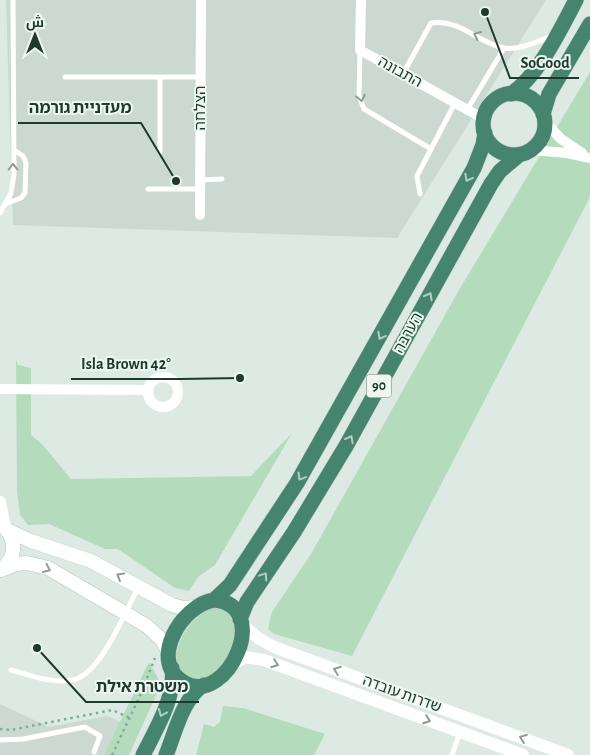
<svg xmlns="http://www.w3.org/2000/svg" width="590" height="755" font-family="'Alegreya Sans',Cairo,'Noto Sans Hebrew',sans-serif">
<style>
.built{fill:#cbd9d2}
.green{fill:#b4dcbc}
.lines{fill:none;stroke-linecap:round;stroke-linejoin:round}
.secondary-casing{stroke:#b0c9be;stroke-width:15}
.trunk-casing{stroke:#bcc4c1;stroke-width:16}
.path{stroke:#7cae9a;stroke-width:2.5;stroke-dasharray:2.5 4;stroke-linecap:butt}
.service{stroke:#fff;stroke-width:5}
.minor{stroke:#fff;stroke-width:10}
.tertiary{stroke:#fff;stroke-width:12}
.secondary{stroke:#fff;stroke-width:14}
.trunk{stroke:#45846f;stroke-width:15}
.oneway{stroke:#8e9c97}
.oneway2{stroke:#b2cec4}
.labels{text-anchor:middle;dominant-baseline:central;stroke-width:4;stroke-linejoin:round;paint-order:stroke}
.shield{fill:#edf6f1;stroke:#5c7269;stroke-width:1}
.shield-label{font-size:14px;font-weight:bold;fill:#1e392f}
.street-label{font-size:15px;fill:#1e392f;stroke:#edf6f1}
.leader{fill:none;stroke:#1e392f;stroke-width:2}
.callout-dot{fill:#1e392f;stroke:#edf6f1;stroke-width:2}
.callout-label{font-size:16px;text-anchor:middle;font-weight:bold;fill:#1e392f;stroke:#edf6f1;stroke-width:4;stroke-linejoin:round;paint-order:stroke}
</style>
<rect width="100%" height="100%" fill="#ddeae3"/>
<path class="built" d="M6 0H546L397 238 13 225Z
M0 704 49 727 107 716 121 722 104 755H0Z"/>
<path class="green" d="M590 72V197L352 656 274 634 268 629 272 612 311 554 459 290Z
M16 360 18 365 31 368V435L42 444 71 479 251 476 292 433 215 565 198 577 189 591 175 588 118 549H105L49 524 28 525 20 515 17 491Z
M215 608C257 612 223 693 188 676 160 663 189 612 215 608Z
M149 662 158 678 159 689 129 755H104Z
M223 706 243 708 325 734 314 755H196L204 724 214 727 220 722Z"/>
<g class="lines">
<defs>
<path id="secondary" d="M7 530 31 541 91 561 172 605 183 608 196 607
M2 569C15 558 17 542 6 529
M1 570 16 564 27 563 48 568 147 626 163 641 169 653"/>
<path id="trunk" d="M483 124a31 31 0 1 1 62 0a31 31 0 1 1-62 0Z
M511 94C539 75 560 30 576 0
M543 114 549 94 590 24
M214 600 230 585 297 483 474 168 483 145 485 133
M214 600C273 605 228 706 185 683 147 663 181 605 214 600Z
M240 619 247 602 294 532 346 446 491 184 500 171 519 155
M143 755C156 729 176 697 172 668
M166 755C175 733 183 697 204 685"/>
</defs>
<use href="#secondary" class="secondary-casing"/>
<use href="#trunk" class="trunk-casing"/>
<path class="path" d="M0 729 11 730 112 710 130 718
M112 755 139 698 155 658"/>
<path class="service" d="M360 50 359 96 364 109 431 149
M403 74 431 23C462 19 477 43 504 48 519 51 539 40 553 36
M65 77H200
M160 77V152
M467 110 504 48
M200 180 222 179
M148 189H200
M420 194 417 176 455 103
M5 204 21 198 25 193 26 163 23 156 14 150
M0 213 11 193 14 174 13 0
M11 670C30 675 52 684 72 680 100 676 125 612 138 588
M0 740 23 739 85 727 100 736 94 752
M452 755 460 732"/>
<path class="minor" d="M361 0 360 50 484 119
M545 122 561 139 582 153
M531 150 567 153 590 158
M200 215 201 0
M148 392a15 15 0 1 1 30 0a15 15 0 1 1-30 0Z
M0 389 148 390"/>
<path class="tertiary" d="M0 502 5 527
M241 623 258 638 274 647 568 755
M230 666 245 657 264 660 523 755"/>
<use href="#secondary" class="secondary"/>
<use href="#trunk" class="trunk"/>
</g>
<defs><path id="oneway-chevron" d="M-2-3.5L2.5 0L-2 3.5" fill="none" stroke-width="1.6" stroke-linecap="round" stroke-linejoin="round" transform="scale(1.25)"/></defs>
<g class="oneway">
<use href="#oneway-chevron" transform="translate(477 35) rotate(-155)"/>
<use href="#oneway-chevron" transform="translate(361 98) rotate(77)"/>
<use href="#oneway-chevron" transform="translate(13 167) rotate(-90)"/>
<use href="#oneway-chevron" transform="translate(47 569) rotate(25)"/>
<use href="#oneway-chevron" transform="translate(120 576) rotate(-150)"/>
<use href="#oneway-chevron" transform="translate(275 664) rotate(20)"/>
<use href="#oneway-chevron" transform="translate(337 670) rotate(-160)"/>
<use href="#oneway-chevron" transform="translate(427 720) rotate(20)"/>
<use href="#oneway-chevron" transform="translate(523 738) rotate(-160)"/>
</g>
<g class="oneway2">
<use href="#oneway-chevron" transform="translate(468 178) rotate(119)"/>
<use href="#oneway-chevron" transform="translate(429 296) rotate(-61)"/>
<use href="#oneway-chevron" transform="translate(381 336) rotate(119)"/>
<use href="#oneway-chevron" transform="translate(350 439) rotate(-61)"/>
<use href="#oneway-chevron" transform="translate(301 477) rotate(121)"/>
<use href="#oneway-chevron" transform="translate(264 576) rotate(-56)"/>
<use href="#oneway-chevron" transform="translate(162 713) rotate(113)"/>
</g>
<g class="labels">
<rect class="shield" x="366.5" y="374.5" width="25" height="23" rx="4"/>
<g class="shield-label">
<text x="379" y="386">90</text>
</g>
<g class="street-label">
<text transform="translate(400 72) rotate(29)">התבונה</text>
<text transform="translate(200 108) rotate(-90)">הצלחה</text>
<text transform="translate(408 333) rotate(-61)">הערבה</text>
<text transform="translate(402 694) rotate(20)">שדרות עובדה</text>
</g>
</g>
<path class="leader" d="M485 12L510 78H579M176 181L141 123H18M240 378L181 379H71M37 648L86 702H199"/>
<g class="callout-dot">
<circle cx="485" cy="12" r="5"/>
<circle cx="176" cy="181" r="5"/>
<circle cx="240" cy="378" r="5"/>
<circle cx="37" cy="648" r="5"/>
</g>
<g class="callout-label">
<text x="545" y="68">SoGood</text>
<text x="80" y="113">מעדניית גורמה</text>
<text x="126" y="369">Isla Brown 42°</text>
<text x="142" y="692">משטרת אילת</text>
</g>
<g transform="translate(35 35)" stroke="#edf6f1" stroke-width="4" paint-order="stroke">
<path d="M0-4L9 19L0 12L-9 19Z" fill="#1e392f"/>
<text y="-8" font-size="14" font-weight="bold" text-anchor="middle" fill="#1e392f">ش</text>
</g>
</svg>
